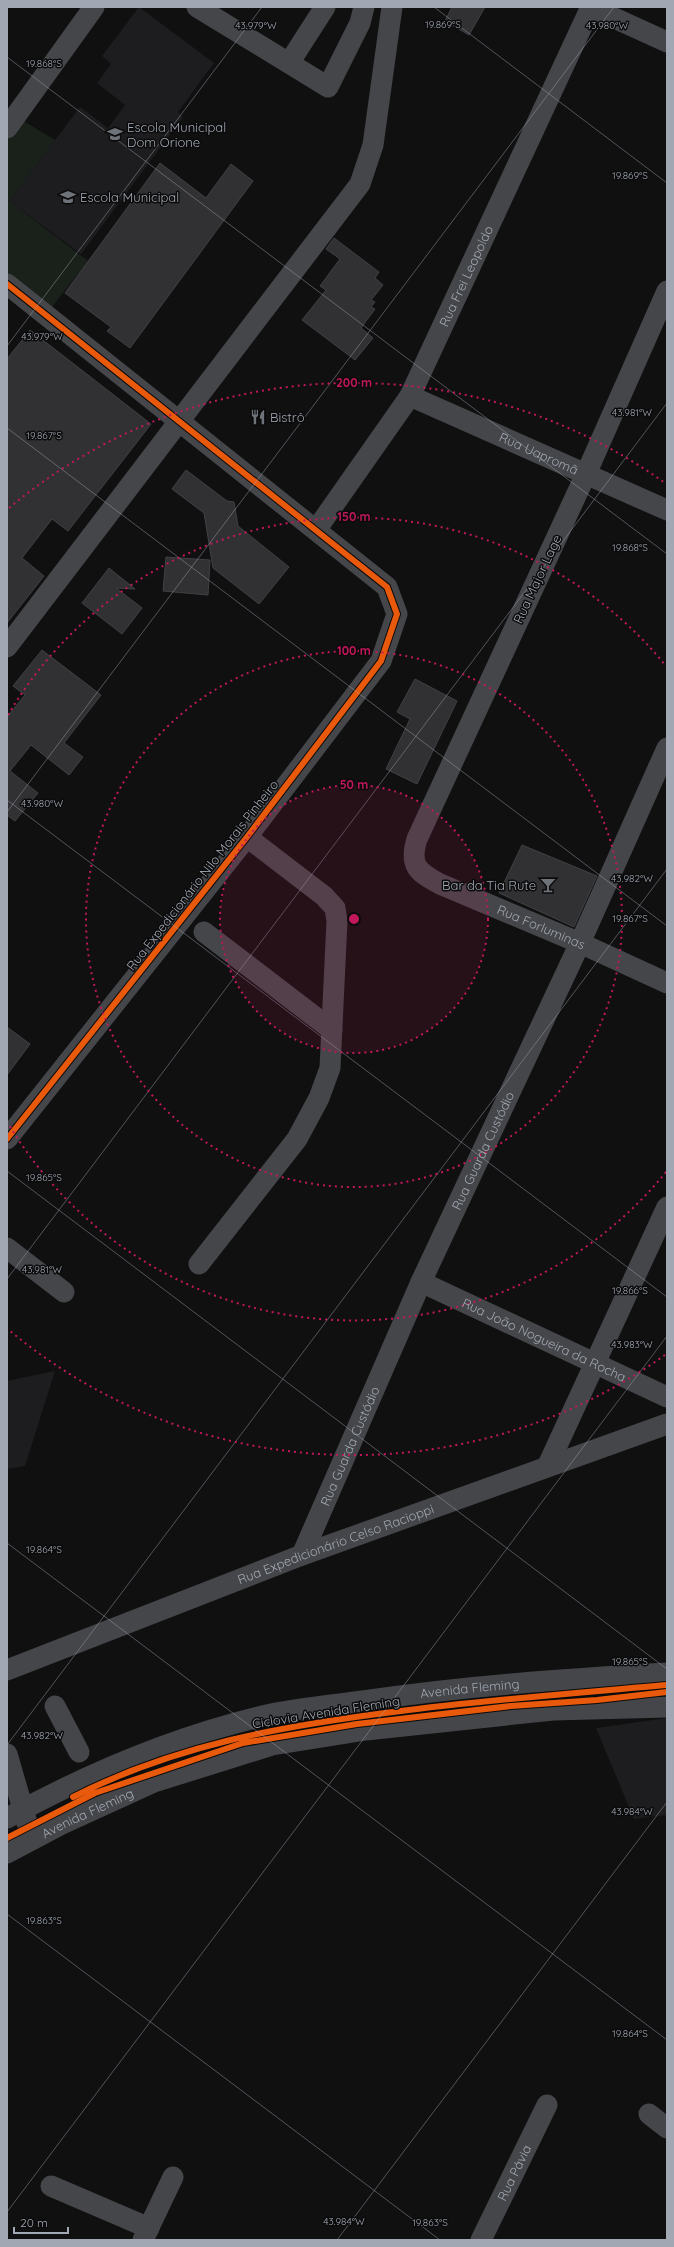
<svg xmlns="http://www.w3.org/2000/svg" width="674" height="2247" font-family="Quicksand,sans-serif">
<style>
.built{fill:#1d1d1f}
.green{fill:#1a211b}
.building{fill:#313133;stroke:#404145}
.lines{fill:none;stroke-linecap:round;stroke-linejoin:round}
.minor{stroke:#454649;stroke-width:21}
.cycleway-casing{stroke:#0b0b0c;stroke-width:8}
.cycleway{stroke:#e8590c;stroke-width:6}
.ticks{fill:none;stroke:#a1a8b3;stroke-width:1;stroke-opacity:0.45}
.ring{fill:none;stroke:#c2185b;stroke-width:2;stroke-dasharray:2 4}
.labels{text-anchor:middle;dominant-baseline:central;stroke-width:3;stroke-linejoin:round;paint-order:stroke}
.poi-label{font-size:13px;fill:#a1a8b3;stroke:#0b0b0c;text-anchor:start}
.street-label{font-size:13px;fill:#a1a8b3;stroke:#0b0b0c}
.ticks-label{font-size:10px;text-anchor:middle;fill:#a1a8b3;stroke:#0b0b0c;stroke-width:3;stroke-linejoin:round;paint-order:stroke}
.centre{fill:#c2185b;stroke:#0b0b0c;stroke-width:2}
.ring-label{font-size:12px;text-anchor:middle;font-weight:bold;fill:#c2185b;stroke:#0b0b0c;stroke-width:3;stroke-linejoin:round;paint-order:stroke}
</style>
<rect width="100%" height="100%" fill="#101011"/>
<path class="built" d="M139 7 214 63 178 112 183 117 81 254 9 201 80 107 108 128 125 105 97 83 111 64 102 56Z
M55 1371 25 1466 7 1469V1381Z
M667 1718V1815L634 1819 596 1728Z"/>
<path class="green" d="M22 120 55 140 9 201 88 261 51 308 7 274V138Z"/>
<path class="building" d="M452 7H485L469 35 445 21Z
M160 163 206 198 231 164 253 181 130 348 107 331 111 327 65 293Z
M334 238 379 272 375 278 383 285 371 300 375 302 371 307 375 309 361 328 373 338 355 360 302 320 326 290 320 286 340 259 326 249Z
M30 330 151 424 68 531 52 519 22 558 44 576 7 623V359Z
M186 470 227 501 234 502 238 526 289 567 259 604 213 568 204 513 172 489Z
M166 557 210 560 208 595 163 591Z
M109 568 135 589 116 588 142 608 122 634 82 603Z
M42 650 101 695 64 743 83 757 69 775 31 745 10 771 38 793 15 821 7 815V717L25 695 13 686Z
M415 679 457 701 417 784 386 769 410 719 397 712Z
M522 845 597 876 574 927 499 893Z
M7 1027 30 1044 7 1075Z"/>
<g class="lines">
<g class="minor">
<path d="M197 7 328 87 360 23 364 7"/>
<path d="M590 7 667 42"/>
<path d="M289 63 325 7"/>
<path d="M7 128 94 7"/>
<path d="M7 284 387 587 397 614 381 661 247 837 7 1139"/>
<path id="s1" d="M667 291 586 474 417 839C409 865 417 872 440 884L580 943 667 983"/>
<path id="s2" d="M410 396 667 510"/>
<path id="s3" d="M316 530 410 396 591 7"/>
<path d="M7 647 360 184 373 145 392 7"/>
<path d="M204 932 332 1030"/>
<path d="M7 1248 64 1292"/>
<path d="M199 1264 297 1139 319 1098 330 1068 337 921 335 908 324 896 247 837"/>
<path id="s4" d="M421 1282 667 1397"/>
<path d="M548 1465 667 1207"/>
<path id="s5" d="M302 1555 421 1282 580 943 667 748"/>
<path id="s6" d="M7 1670 302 1555 667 1424"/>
<path d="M55 1706 79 1752"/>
<path d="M7 1754 27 1823"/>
<path id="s7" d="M7 1818C89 1773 179 1735 271 1714 301 1708 333 1705 363 1701 464 1686 565 1679 667 1673"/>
<path id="s8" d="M7 1853 62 1824 154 1782 272 1745 366 1730 553 1710 667 1707"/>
<path d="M649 2114 667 2128"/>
<path d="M51 2186 149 2228"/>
<path d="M143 2240 173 2177"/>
<path id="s9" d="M481 2240 547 2105"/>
</g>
<defs>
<path id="cycleway" d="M7 284 387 587 397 614 381 661 247 837 7 1139
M73 1797C175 1745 282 1726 393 1712 484 1700 576 1693 667 1685
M7 1838 95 1793 243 1743 357 1724 511 1706 597 1700 667 1692"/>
</defs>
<use href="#cycleway" class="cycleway-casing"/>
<use href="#cycleway" class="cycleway"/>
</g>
<path class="ticks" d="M434 7 667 183M7 57 667 554M7 346 262 7M7 428 667 926M7 800 667 1297M7 812 614 7M7 1171 667 1669M7 1279 667 403M7 1543 667 2040M7 1745 667 869M7 1914 440 2240M7 2212 667 1336M337 2240 667 1802"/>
<circle cx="354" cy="919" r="134" fill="#c2185b" fill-opacity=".12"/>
<g class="ring">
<circle cx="354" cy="919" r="134"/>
<circle cx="354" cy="919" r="268"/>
<path d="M666 1172A402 402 0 0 1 8 1123M8 715A402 402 0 0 1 666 666"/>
<path d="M665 1355A536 536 0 0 1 9 1330M9 508A536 536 0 0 1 665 483"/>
</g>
<defs>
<symbol id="school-bare" viewBox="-9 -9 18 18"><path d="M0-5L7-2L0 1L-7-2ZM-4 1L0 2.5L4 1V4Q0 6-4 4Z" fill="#6e737a" stroke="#0b0b0c" stroke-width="2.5" paint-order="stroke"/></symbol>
<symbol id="restaurant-bare" viewBox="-9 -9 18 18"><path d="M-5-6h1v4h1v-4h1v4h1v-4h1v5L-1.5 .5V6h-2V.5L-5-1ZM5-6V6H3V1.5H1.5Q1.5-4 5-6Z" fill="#6e737a" stroke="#0b0b0c" stroke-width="2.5" paint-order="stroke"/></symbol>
<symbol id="bar-bare" viewBox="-9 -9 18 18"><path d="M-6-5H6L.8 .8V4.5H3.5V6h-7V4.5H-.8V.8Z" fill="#6e737a" stroke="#0b0b0c" stroke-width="2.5" paint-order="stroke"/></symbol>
</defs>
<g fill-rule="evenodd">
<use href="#school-bare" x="104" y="123" width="22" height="22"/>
<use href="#school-bare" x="57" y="186" width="22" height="22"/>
<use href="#restaurant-bare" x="247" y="406" width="22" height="22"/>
<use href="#bar-bare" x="537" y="874" width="22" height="22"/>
</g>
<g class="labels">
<g class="poi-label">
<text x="127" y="127">Escola Municipal<tspan x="127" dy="15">Dom Orione</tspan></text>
<text x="80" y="197">Escola Municipal</text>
<text x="270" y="417">Bistrô</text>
<text x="536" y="885" text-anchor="end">Bar da Tia Rute</text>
</g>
<g class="street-label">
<text stroke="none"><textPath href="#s3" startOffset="296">Rua Frei Leopoldo</textPath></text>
<text stroke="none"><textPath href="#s2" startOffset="141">Rua Uapromã</textPath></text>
<text transform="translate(537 579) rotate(-65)">Rua Major Lage</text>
<text transform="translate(202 875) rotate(-52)">Rua Expedicionário Nilo Morais Pinheiro</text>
<text stroke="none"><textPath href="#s1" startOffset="770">Rua Forluminas</textPath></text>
<text stroke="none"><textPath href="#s5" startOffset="443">Rua Guarda Custódio</textPath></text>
<text stroke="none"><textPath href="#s4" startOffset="136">Rua João Nogueira da Rocha</textPath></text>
<text stroke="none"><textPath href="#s5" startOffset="119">Rua Guarda Custódio</textPath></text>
<text stroke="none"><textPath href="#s6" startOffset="352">Rua Expedicionário Celso Racioppi</textPath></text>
<text stroke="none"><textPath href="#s7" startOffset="485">Avenida Fleming</textPath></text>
<text transform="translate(326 1712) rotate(-9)">Ciclovia Avenida Fleming</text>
<text stroke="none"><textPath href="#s8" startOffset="90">Avenida Fleming</textPath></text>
<text stroke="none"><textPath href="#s9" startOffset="75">Rua Pávia</textPath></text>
</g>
</g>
<g class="ticks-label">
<text x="443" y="28">19.869°S</text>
<text x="256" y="29">43.979°W</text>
<text x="607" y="29">43.980°W</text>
<text x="44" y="67">19.868°S</text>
<text x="630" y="179">19.869°S</text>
<text x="42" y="340">43.979°W</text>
<text x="632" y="416">43.981°W</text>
<text x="44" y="439">19.867°S</text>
<text x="630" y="551">19.868°S</text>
<text x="42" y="807">43.980°W</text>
<text x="632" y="882">43.982°W</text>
<text x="630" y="922">19.867°S</text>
<text x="44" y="1181">19.865°S</text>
<text x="42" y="1273">43.981°W</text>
<text x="630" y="1294">19.866°S</text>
<text x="632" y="1348">43.983°W</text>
<text x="44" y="1553">19.864°S</text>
<text x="630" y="1665">19.865°S</text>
<text x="42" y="1739">43.982°W</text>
<text x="632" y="1815">43.984°W</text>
<text x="44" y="1924">19.863°S</text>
<text x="630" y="2037">19.864°S</text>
<text x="344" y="2225">43.984°W</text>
<text x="430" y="2226">19.863°S</text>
</g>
<circle cx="354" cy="919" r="6" class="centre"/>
<g class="ring-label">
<text x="354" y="387">200 m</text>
<text x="354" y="521">150 m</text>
<text x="354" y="655">100 m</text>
<text x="354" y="789">50 m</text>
</g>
<rect width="674" height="2247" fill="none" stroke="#a1a8b3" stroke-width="16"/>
<path d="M14 2227v6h54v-6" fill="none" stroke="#a1a8b3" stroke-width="2"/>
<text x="20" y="2227" font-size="12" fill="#a1a8b3" stroke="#0b0b0c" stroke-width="3" paint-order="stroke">20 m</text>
</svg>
